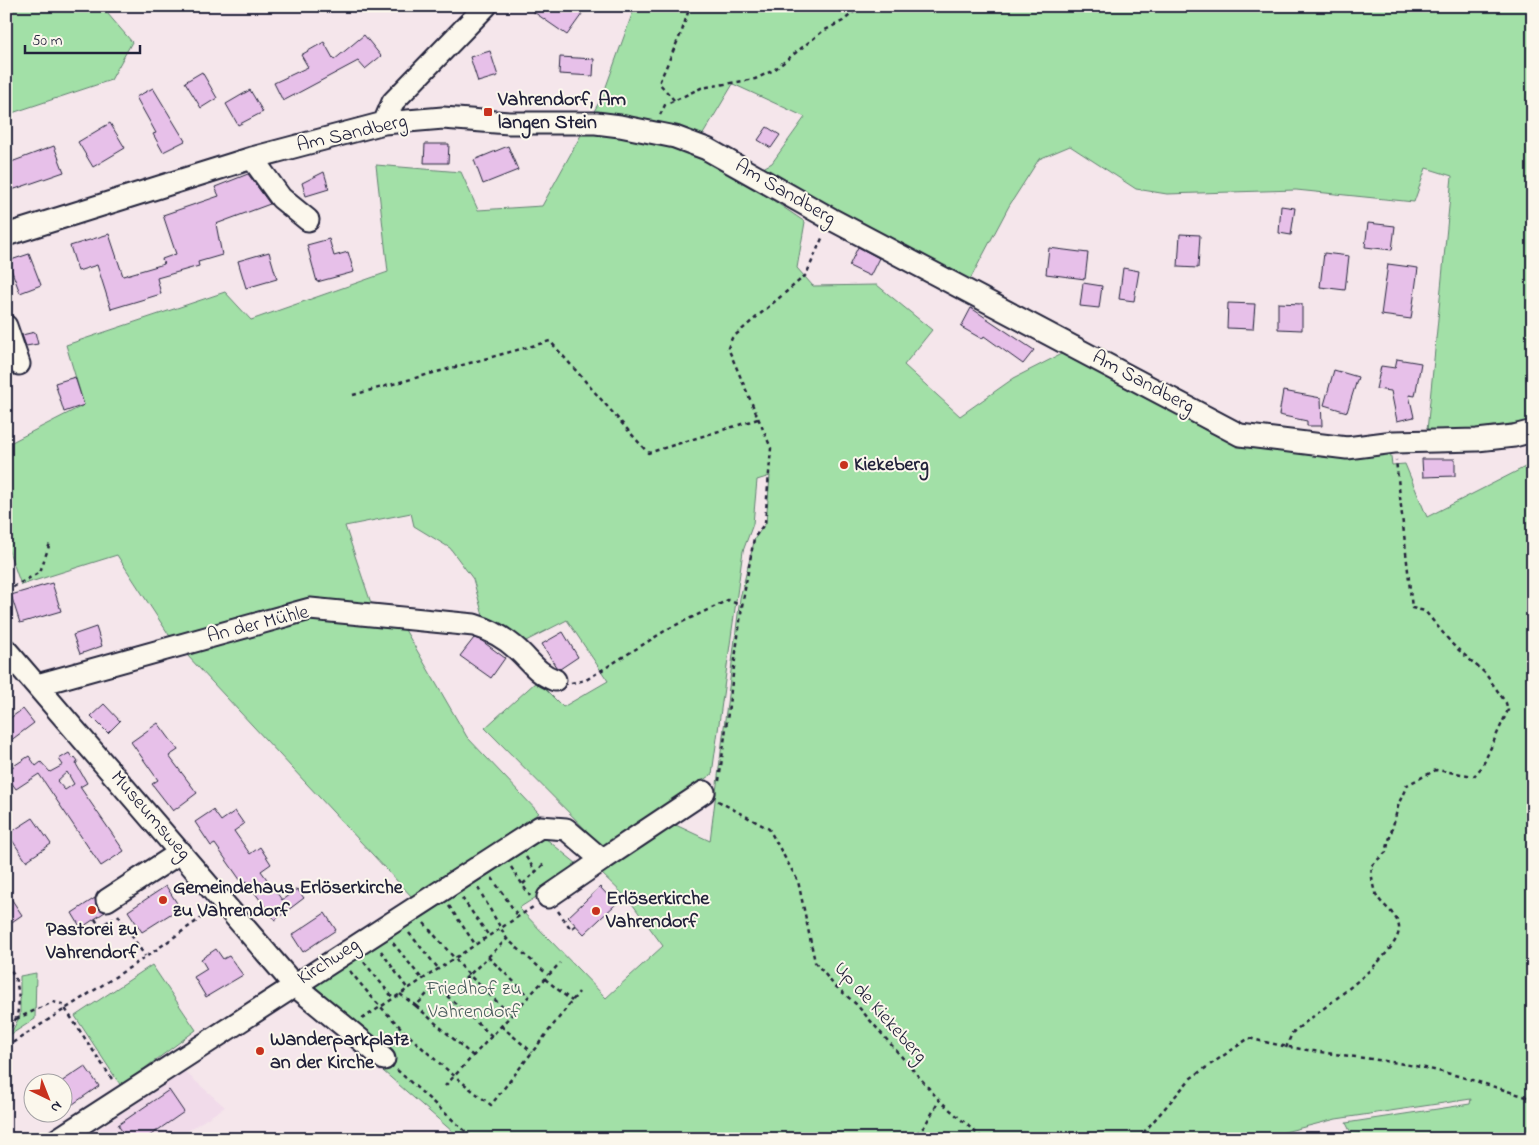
<svg xmlns="http://www.w3.org/2000/svg" width="1539" height="1145" font-family="'Indie Flower',sans-serif">
<style>
.built{fill:#f1dbea}
.green{fill:#a2e0a7;stroke:#628171}
.building{fill:#e7c0e9;stroke:#22223b;fill-rule:evenodd}
.lines{fill:none;stroke-linecap:round;stroke-linejoin:round}
.minor-casing{stroke:#22223b;stroke-width:25}
.path{stroke:#22223b;stroke-width:2.5;stroke-dasharray:4 4;stroke-linecap:butt}
.minor{stroke:#fbf7ec;stroke-width:21}
.poi-dot{fill:#c8321e;stroke:#fbf7ec;stroke-width:2}
.labels{text-anchor:middle;dominant-baseline:central;stroke-width:4;stroke-linejoin:round;paint-order:stroke}
.poi-label{font-size:20px;font-weight:bold;fill:#22223b;stroke:#fbf7ec;text-anchor:start}
.street-label{font-size:20px;fill:#22223b;stroke:#fbf7ec}
.park-label{font-size:20px;fill:#485b5b;stroke:#fbf7ec}
</style>
<rect width="100%" height="100%" fill="#f5e6eb"/>
<filter id="ink" filterUnits="userSpaceOnUse"><feTurbulence type="fractalNoise" baseFrequency=".02" numOctaves="2"/><feDisplacementMap in="SourceGraphic" scale="10" xChannelSelector="R" yChannelSelector="G"/><feConvolveMatrix kernelMatrix="1 2 1 2 8 2 1 2 1" color-interpolation-filters="sRGB"/></filter>
<g filter="url(#ink)">
<path class="built" d="M184 1071 225 1107 175 1139H85Z"/>
<path class="green" d="M6 6H101L132 42 111 80 6 115Z
M635 6H1533L1532 421 1453 432 1427 431 1452 176 1426 168 1414 202 1296 190 1167 194 1136 189 1070 146 1039 159 1009 206 966 287 756 172 772 163 805 117 733 84 702 136 605 133 708 156 805 222 797 268 813 286 877 285 932 330 904 365 960 416 1014 378 1069 350 1108 367 1208 432 1238 441 1390 450 1392 465 1405 464 1427 517 1533 463V1139H1354L1346 1123 1470 1104 1471 1099 1336 1119 1257 1139H461L383 1071 393 1060 312 988 545 838 582 868 519 908 606 998 663 946 630 901 598 870 665 820 710 841 740 598 755 538 766 523 770 476 757 480 753 524 743 551 712 774 604 848 485 728 537 681 563 707 608 681 567 620 522 643 485 623 473 579 450 548 414 526 411 513 345 526 373 609 171 638 117 555 21 585 6 543V445L84 405 66 345 225 292 251 320 388 272 376 165 461 172 478 210 542 206 603 95Z
M313 617 404 628 467 737 539 813 413 898 186 654Z
M152 965 196 1030 121 1086 75 1016Z
M36 973 35 1019 10 1035 20 1016V976Z"/>
<path class="building" d="M525 6H572L582 14 567 35Z
M364 35 381 56 365 69 358 61 283 101 274 83 308 67 301 55 324 42 334 60Z
M490 51 498 76 478 82 470 57Z
M560 57 594 59 593 76 559 74Z
M202 72 217 98 201 108 185 82Z
M153 88 185 141 163 152 153 134 156 133 136 97Z
M250 90 263 112 238 125 226 104Z
M110 123 125 148 93 167 78 142Z
M767 127 780 135 771 148 758 140Z
M425 144H449L448 163H424Z
M54 146 64 172 12 190 6 175V164Z
M508 146 518 170 483 184 474 160Z
M324 172 329 189 306 196 302 183Z
M248 174 270 204 216 224 222 255 198 262 199 266 157 278 161 294 111 309 97 265 78 271 70 246 109 234 123 276 164 264 162 259 176 254 163 215 219 196 215 187Z
M1281 206 1295 208 1291 235 1279 233Z
M1368 223 1395 226 1392 250 1365 247Z
M1180 234 1200 235 1198 268 1178 267Z
M329 239 334 256 348 252 354 272 317 282 307 245Z
M858 247 879 258 870 276 849 266Z
M1049 248 1088 253 1085 279 1046 274Z
M269 252 277 279 246 288 238 261Z
M1324 253 1349 256 1345 290 1320 287Z
M29 254 41 285 20 293 8 261Z
M1388 264 1418 268 1411 319 1381 315Z
M1123 268 1139 271 1134 301 1119 299Z
M1083 283 1102 286 1099 308 1080 306Z
M1228 303 1255 304 1253 329 1227 328Z
M1278 303 1302 304V330L1278 329Z
M971 308 1034 350 1023 364 984 336 982 339 961 327Z
M35 332 38 344 26 346 22 335Z
M1397 359 1421 363 1415 396 1409 395 1414 417 1397 421 1391 391 1376 389 1381 366 1395 368Z
M1334 370 1358 377 1347 412 1324 405Z
M75 377 84 405 64 412 55 383Z
M1283 391 1321 398 1322 426H1307V421L1279 415Z
M1422 459H1455V476L1423 477Z
M52 583 61 611 20 623 11 595Z
M96 627 102 646 80 654 73 635Z
M563 632 578 657 560 669 556 667 542 644Z
M474 638 482 641 505 658 491 678 460 656Z
M104 704 120 721 108 733 91 716Z
M23 709 34 723 6 744V721Z
M158 723 178 750 169 756 197 793 173 811 152 784 158 780 131 742Z
M69 753 73 759 75 757 78 761 76 764 87 783 80 787 124 851 101 866 39 774 16 789 6 775V771L29 756 36 766 41 762 50 772 63 765 59 759ZM67 772 74 784 65 790 57 781Z
M213 810 221 821 235 811 244 824 234 831 250 854 260 847 271 864 261 871 282 900 297 889 304 898 275 920 246 881 243 884 215 844 211 846 195 822Z
M33 818 51 844 26 861 8 834Z
M166 886 180 908 142 932 128 911Z
M600 887 616 904 584 934 568 917Z
M6 891 22 915 6 926Z
M95 898 97 907 105 912 81 928 72 913Z
M325 913 336 930 303 952 292 935Z
M216 949 223 959 229 956 243 975 206 997 194 977 207 969 201 959Z
M85 1066 99 1086 73 1104 62 1090 61 1082Z
M169 1090 184 1112 145 1139H127L118 1125Z"/>
<g class="lines">
<defs>
<path id="minor" d="M384 123 393 102 486 6
M252 158 281 198 308 220
M6 235 252 158 384 123 443 118 509 123H596L620 126 675 137 707 149 831 219 1240 435 1347 448 1394 442 1477 440 1514 436 1533 431
M6 326 19 364
M6 650 294 985 384 1059
M37 685 310 609 474 625C491 630 505 638 518 650 531 662 538 674 555 680
M548 897 602 860
M107 900 181 852
M58 1139 540 827 566 829 602 860 704 792"/>
</defs>
<use href="#minor" class="minor-casing"/>
<path class="path" d="M674 100 659 83 682 31 690 6
M660 115 665 105 701 88 755 79 774 70 823 31 843 21 861 6
M353 395 550 341 648 453 758 419
M6 591 40 572 50 543
M571 683 586 680 668 629 728 600 742 606
M719 781 742 606 754 538 765 523 771 448 728 348 732 338 806 275 823 236
M718 801 769 829 798 881 815 962 833 984 856 1004 939 1100 983 1139
M526 857 536 872
M511 867 530 896
M492 878 518 916
M523 884 546 862
M478 888 507 939 548 975
M462 898 489 936
M449 906 475 944
M558 911 571 929 576 925
M118 915 145 956
M95 919 100 927 113 918
M424 923 469 975 511 1015
M409 933 438 968
M393 943 422 979
M381 951 407 988
M488 957 529 996
M364 962 393 998
M6 965C19 974 22 1006 15 1020 13 1025 9 1029 6 1033
M350 971C392 1024 438 1064 491 1105L579 992
M545 979 572 1001
M400 994 416 1006 434 986 447 996 507 939
M447 996 492 1036
M416 1006 473 1056
M16 1019 53 1002 62 1004 114 1082
M362 1019 533 907
M501 1026 532 1052
M6 1047 146 957 208 913
M1286 1048 1292 1033C1313 1015 1402 955 1399 927 1397 913 1383 907 1377 896 1372 888 1372 875 1371 866L1386 852 1399 803 1407 785 1436 770 1474 776 1482 767 1508 710 1506 703 1485 673 1453 645 1425 611 1412 608 1396 460
M397 1070 474 1139
M445 1086 560 963
M910 1139 924 1127 939 1101
M1138 1139 1191 1078 1249 1038C1311 1055 1376 1056 1438 1071 1469 1078 1500 1089 1530 1098L1533 1101"/>
<use href="#minor" class="minor"/>
</g>
</g>
<g class="poi-dot">
<rect x="483" y="107" width="10" height="10" rx="2.5"/>
<circle cx="844" cy="465" r="5"/>
<circle cx="163" cy="900" r="5"/>
<circle cx="92" cy="910" r="5"/>
<circle cx="596" cy="911" r="5"/>
<circle cx="260" cy="1051" r="5"/>
</g>
<g class="labels">
<g class="poi-label">
<text x="498" y="100">Vahrendorf, Am<tspan x="498" dy="23">langen Stein</tspan></text>
<text x="854" y="465">Kiekeberg</text>
<text x="173" y="888">Gemeindehaus Erlöserkirche<tspan x="173" dy="23">zu Vahrendorf</tspan></text>
<text x="606" y="899">Erlöserkirche<tspan x="606" dy="23">Vahrendorf</tspan></text>
<text x="92" y="930" text-anchor="middle">Pastorei zu<tspan x="92" dy="23">Vahrendorf</tspan></text>
<text x="270" y="1040">Wanderparkplatz<tspan x="270" dy="23">an der Kirche</tspan></text>
</g>
<g class="street-label">
<text transform="translate(352 134) rotate(-13)">Am Sandberg</text>
<text transform="translate(785 193) rotate(30)">Am Sandberg</text>
<text transform="translate(1143 383) rotate(28)">Am Sandberg</text>
<text transform="translate(258 625) rotate(-14)">An der Mühle</text>
<text transform="translate(150 816) rotate(49)">Museumsweg</text>
<text transform="translate(329 962) rotate(-33)">Kirchweg</text>
<text transform="translate(880 1013) rotate(48)">Up de Kiekeberg</text>
</g>
<g class="park-label">
<text x="474" y="989">Friedhof zu<tspan x="474" dy="23">Vahrendorf</tspan></text>
</g>
</g>
<rect width="1539" height="1145" fill="none" stroke="#fbf7ec" stroke-width="25"/>
<rect x="12" y="12" width="1514" height="1120" fill="none" stroke="#22223b" stroke-width="2" filter="url(#ink)"/>
<g transform="translate(48 1098) rotate(137)"><circle r="24" fill="#fbf7ec" stroke="#a4a2a5"/>
<path d="M0-4L9 19L0 12L-9 19Z" fill="#c8321e"/>
<text y="-8" font-size="14" font-weight="bold" text-anchor="middle" fill="#22223b">N</text>
</g>
<path d="M25 45v8h115v-8" fill="none" stroke="#22223b" stroke-width="2.5"/>
<text x="32" y="45" font-size="15" fill="#22223b" stroke="#fbf7ec" stroke-width="4" paint-order="stroke">50 m</text>
</svg>
